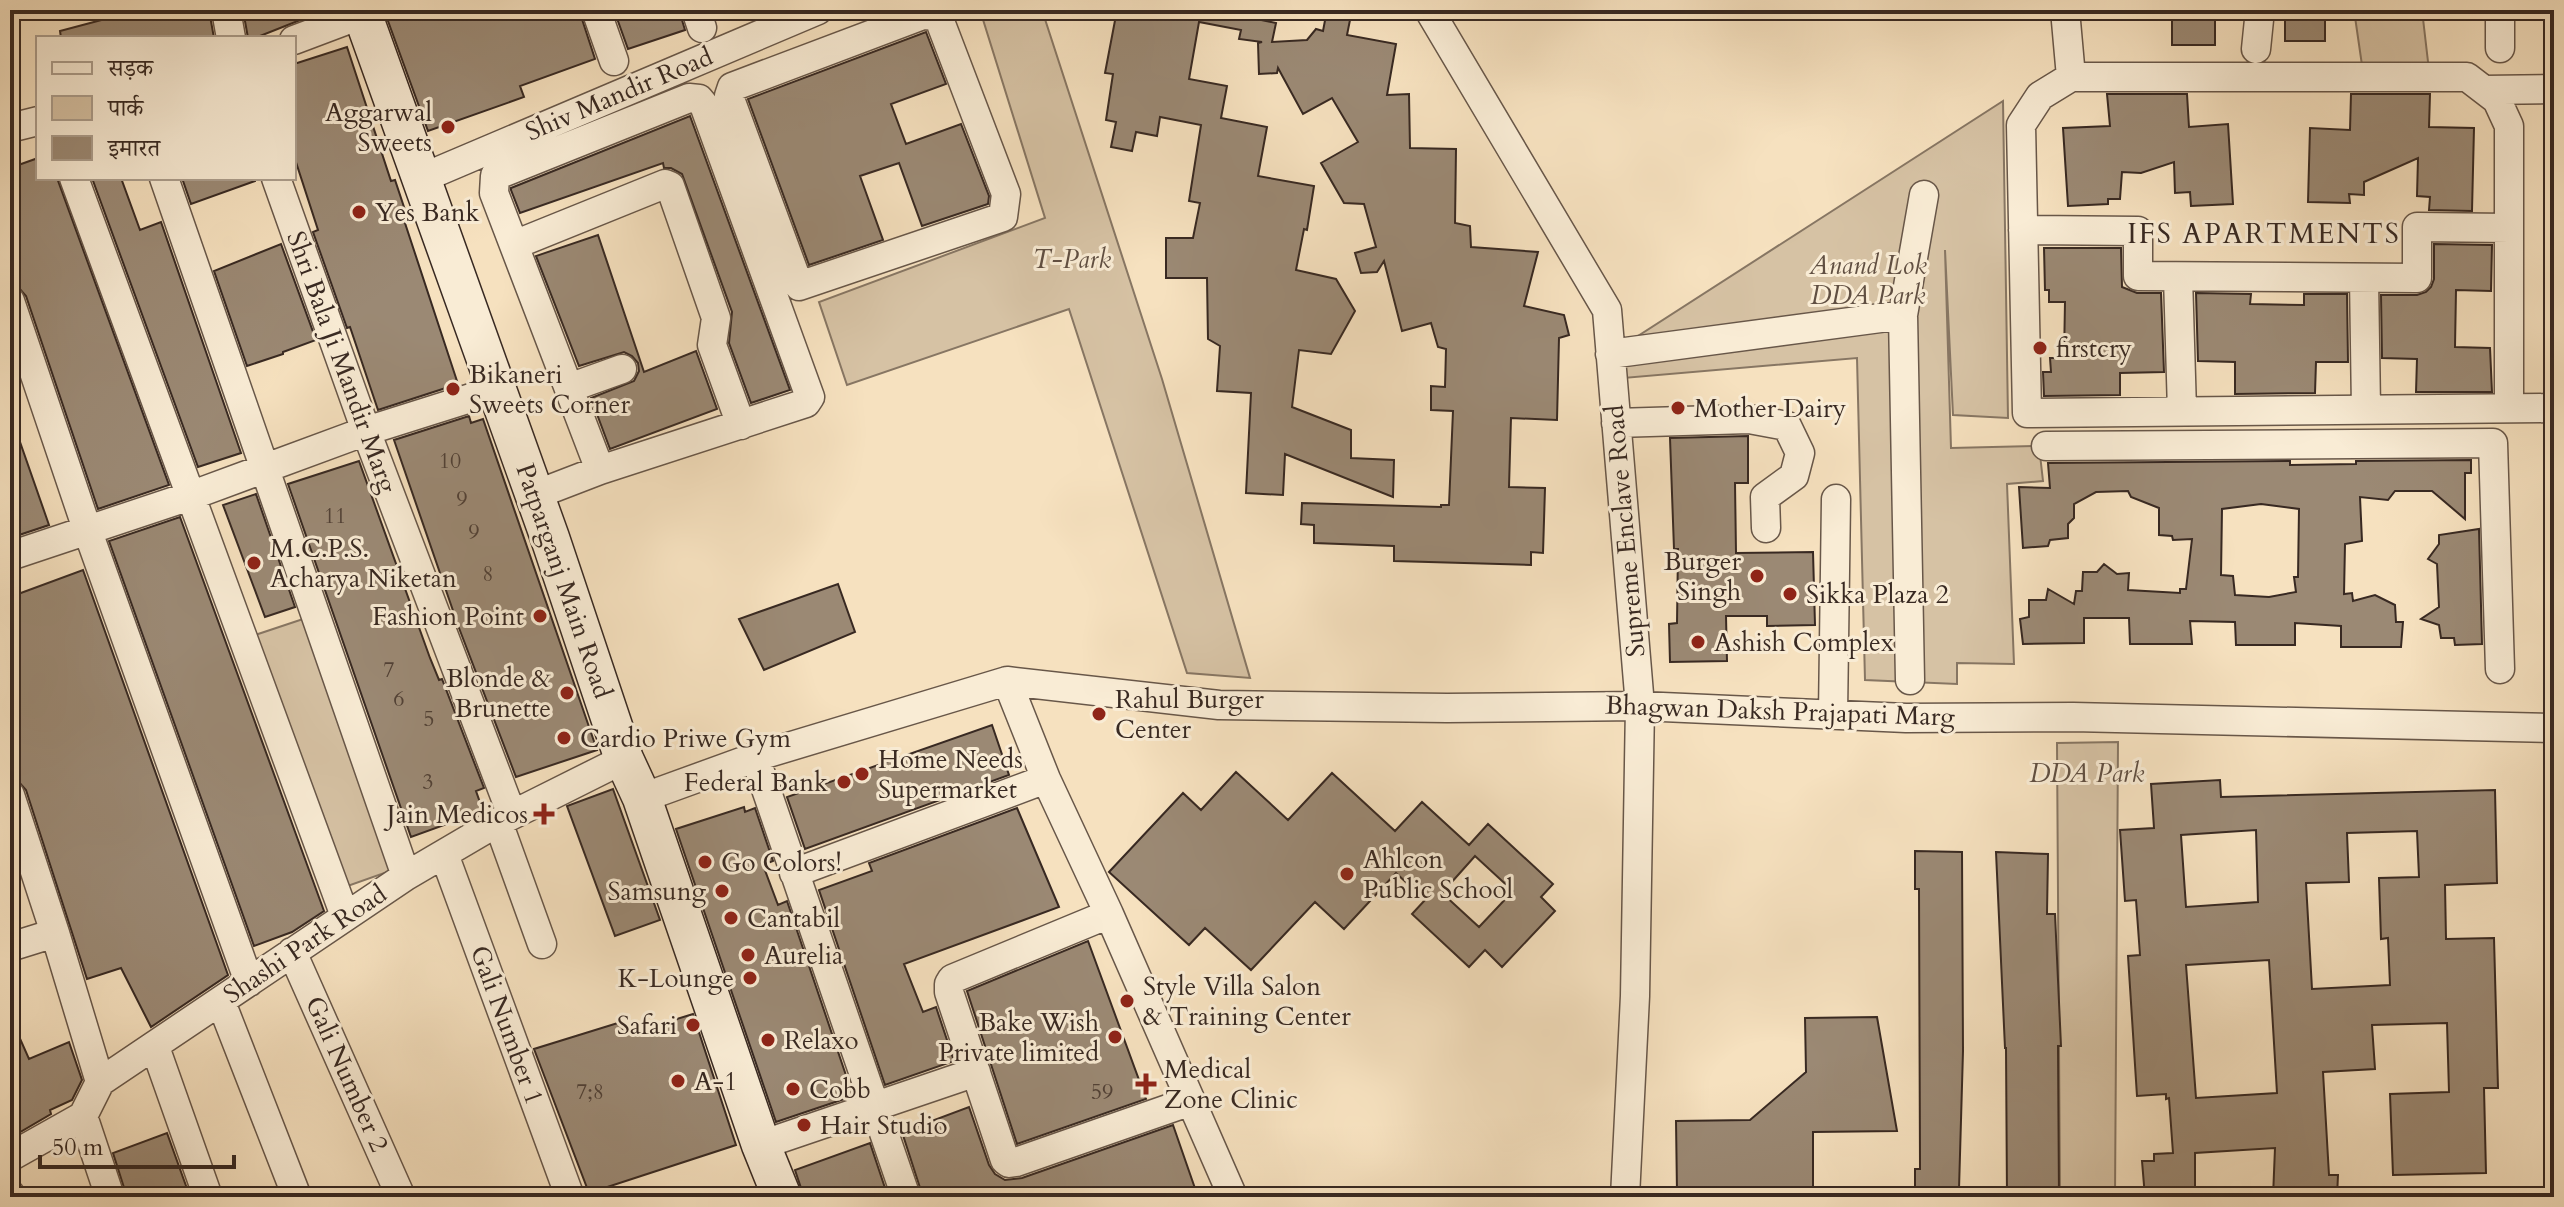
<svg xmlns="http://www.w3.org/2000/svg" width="2564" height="1207" font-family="Cardo,'Noto Serif Devanagari',serif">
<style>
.green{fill:#d6c2a4;stroke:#877663;stroke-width:2}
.building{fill:#9b8974;stroke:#382922;stroke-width:2;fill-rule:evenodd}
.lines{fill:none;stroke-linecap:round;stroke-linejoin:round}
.street-casing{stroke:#685749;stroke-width:31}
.secondary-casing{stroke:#382922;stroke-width:41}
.street{stroke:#f9ecd5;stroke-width:28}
.secondary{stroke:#f9ecd5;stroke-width:38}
.poi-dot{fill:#8f2418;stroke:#f9ecd5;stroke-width:3}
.labels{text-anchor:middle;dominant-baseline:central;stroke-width:6;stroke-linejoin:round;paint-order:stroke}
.number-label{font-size:22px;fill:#514136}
.street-label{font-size:26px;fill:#382922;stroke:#f9ecd5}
.poi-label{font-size:26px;fill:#382922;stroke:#f9ecd5;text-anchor:start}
.park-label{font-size:26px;font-style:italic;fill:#604f42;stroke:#f9ecd5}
.neighbourhood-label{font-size:28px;letter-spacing:2px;fill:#382922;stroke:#f9ecd5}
</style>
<rect width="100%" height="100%" fill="#f6e1bf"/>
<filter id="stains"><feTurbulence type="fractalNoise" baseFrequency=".0025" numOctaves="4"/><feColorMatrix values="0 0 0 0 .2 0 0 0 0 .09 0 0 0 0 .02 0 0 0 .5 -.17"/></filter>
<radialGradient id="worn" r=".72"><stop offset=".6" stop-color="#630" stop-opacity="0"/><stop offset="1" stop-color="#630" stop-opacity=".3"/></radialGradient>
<path class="green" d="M980 10H1042L1162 379 1250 678 1187 673 1069 309 847 385 819 302 1045 218Z
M2354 10H2422L2430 79H2364Z
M2003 101 2008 418 1953 415 1945 250 1951 448 2039 446 2043 481 2007 484 2014 664 1957 663V684L1865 680 1857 358 1612 379 1610 354Z
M303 619 393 870 342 888 252 636Z
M2118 742 2115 1197H2060L2057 743Z"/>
<path class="building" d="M123 10H209L214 38H61L60 31 124 14Z
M243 10H323V11L255 38H248Z
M384 10H579L595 59 520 86 524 97 428 131Z
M614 10H679L685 30 628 49Z
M1117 10H1262L1261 20 1276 23 1272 42 1307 40 1316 29 1323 31 1327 10H1352L1347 35 1396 44 1387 95 1409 94 1410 148 1456 149 1455 223 1470 226 1471 247 1538 252 1524 306 1564 315 1569 335 1559 338 1557 420 1511 418 1509 487 1545 488 1543 553 1531 552V565L1394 561V546L1314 543V525L1301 524 1302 503 1441 507V505H1449L1453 411 1431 410V386L1445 387 1446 349 1438 347 1431 323 1402 331 1384 261 1377 272 1361 273 1355 253 1376 247 1364 204 1344 203 1321 163 1358 142 1332 98 1303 114 1278 68 1277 73 1259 74 1258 43 1262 42 1239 39 1241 30 1199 22 1189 79 1227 86 1221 118 1267 127 1258 176 1314 186 1307 230 1304 229 1296 270 1336 279 1355 311 1331 354 1299 350 1292 407 1351 430V458L1394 460 1393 497 1285 454 1283 495 1246 493 1251 393 1217 391 1220 346 1208 339 1207 278H1166V238H1193L1200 203 1189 201 1201 125 1160 117 1157 136 1136 132 1132 151 1111 147 1116 122 1106 120 1113 74 1105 73Z
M2172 10H2215V45H2172Z
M2285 10H2325V41H2285Z
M926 32 946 84 891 104 906 144 961 124 989 196 988 204 922 226 899 163 860 176 883 240 809 265 748 99Z
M347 47 391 181 395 180 407 216 403 217 458 384 378 410 350 327 347 328 313 232 318 230 294 156V64Z
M2107 94H2187L2189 127 2228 124 2233 204 2191 206 2190 192 2175 193 2174 162 2141 173 2122 172 2120 199H2108V204L2068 206 2063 128 2110 126Z
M2351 94H2430L2429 127 2474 128 2472 211 2429 210 2430 197 2417 196 2418 158 2364 182V195L2349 194 2350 203 2308 202 2310 128 2350 130Z
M690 116 790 390 751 403 729 343 732 312 682 174 671 168H664L663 163 520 213 511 190V188Z
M38 158V178H57L169 485 98 509 26 296 18 287 10 263V168Z
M92 178H121L140 230 161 222 241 453 198 467Z
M182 178H255V181L191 204Z
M598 235 644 372 696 351 717 409 610 449 591 398 634 381 639 371 638 363 632 356 624 352 579 366 536 256Z
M281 244 316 340 283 352V354L247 366 214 271Z
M2434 244 2492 245 2491 291 2456 290 2455 347 2490 348 2492 392H2416L2417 359 2382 358 2381 295H2417L2426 292 2431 287 2434 279Z
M2044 248H2121L2122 287 2137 293H2161L2164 372 2120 373V395L2044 396 2043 372H2051L2050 358H2064L2065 302H2049V290H2045Z
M2196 293 2251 294 2250 304 2304 305V294H2347L2348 362H2316L2315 393 2235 394V362L2198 361Z
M469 416 471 423 483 419 597 750 516 777 459 628 394 440Z
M10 422H13L49 525 10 538Z
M1748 436V483H1735L1736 553 1813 552 1815 625 1767 626V616H1726L1727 661 1670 662 1669 624 1677 623 1678 549H1674L1670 438Z
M2471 460V473H2465V519L2432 491H2395L2388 500 2360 497 2362 541 2345 544 2344 594 2352 593 2353 601 2375 595 2395 605 2396 622H2403L2401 647H2341V626L2295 623V645H2236L2235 622 2190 621 2192 644H2130L2129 618H2084V643L2023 644 2020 619 2029 617V600H2046L2048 589 2074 604 2076 591H2082L2083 572H2097L2104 564 2117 574 2129 573 2128 590 2180 593V589H2186L2192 539 2173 540 2172 536 2159 535V508L2131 497 2128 491 2096 492 2074 504V518L2068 524V538L2050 540 2048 546 2023 548 2019 487 2050 488 2048 463 2290 461V465L2356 464V461ZM2261 504 2299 509 2298 577H2294L2296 592 2269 597 2235 595 2233 576 2221 575 2222 509Z
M359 461 430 658 439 680 442 679 484 788 476 791 483 811 411 837 288 484Z
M256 494 295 607 265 617 223 505Z
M180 517 324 911 292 932 254 946 109 541Z
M2479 529 2482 644 2455 645 2454 638H2441L2439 625 2421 619 2439 607 2437 564 2428 559 2439 544V535Z
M83 570 228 975 151 1027 121 968 87 979 26 790 17 780 10 762V597Z
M838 584 855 632 764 670 739 619Z
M992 725 1009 775 805 849 787 797Z
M1236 772 1288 820 1332 773 1395 831 1422 802 1469 845 1488 824 1553 884 1541 897 1555 911 1502 967 1485 950 1469 967 1412 914 1425 900 1396 873 1344 929 1315 902 1251 970 1205 928 1189 945 1109 872 1183 793 1201 810ZM1475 856 1513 891 1479 927 1442 893Z
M2220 780 2221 797 2495 790 2497 883 2445 885 2446 939 2494 938 2498 1088H2484L2486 1173 2393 1175 2390 1094 2449 1092 2447 1023 2372 1025 2375 1069 2323 1072 2329 1175H2338L2337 1197H2273L2275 1148 2195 1153V1197H2145L2142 1161H2154V1154L2173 1153 2169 1098 2166 1099V1094L2137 1096 2128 956 2140 955 2136 900 2125 901 2120 830 2154 828 2151 784ZM2256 830 2258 902 2186 907 2181 835ZM2417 831 2419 877 2379 878 2381 939 2388 938 2390 985 2312 989 2306 883 2349 882 2347 833ZM2269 960 2277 1093 2196 1098 2186 965Z
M613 789 660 920 615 936 567 806Z
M744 807 745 812 755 808 773 861 763 865 778 905 787 901 853 1096 776 1122 676 829Z
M1017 808 1059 907 904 964 923 1012 936 1007 954 1061 885 1085 819 890 872 871 869 863Z
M1915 851 1962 852 1963 1051 1959 1189 1915 1188V1169H1920L1919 889H1915Z
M1996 852 2048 854 2047 914H2055L2061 1046H2058L2059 1197H2007L2006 1048H2005Z
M1088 941 1146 1099 1017 1144 967 991Z
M693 1014 736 1145 589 1193 534 1049 621 1022 625 1035Z
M10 1016 29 1059 69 1042 82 1080 72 1100 50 1110 51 1114 10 1138Z
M1877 1017 1897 1131 1813 1132V1197H1768V1193H1716V1197H1689V1192H1677L1676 1121 1750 1120 1806 1072 1805 1018Z
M969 1107 989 1165 995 1174 1005 1180 1022 1178 1173 1125 1198 1197H923L902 1132Z
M167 1133 190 1197H127L113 1153Z
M870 1143 888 1197H804L795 1170Z"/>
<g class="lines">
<defs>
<path id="street" d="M226 10 231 38
M596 10 614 61
M696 10 702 28
M1429 10 1607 310 1640 706 1635 996 1625 1197
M2065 10 2071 77
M923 15 938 16 1006 194 1003 217 799 286 729 96 732 87Z
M294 40 363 14
M2500 48V10
M2256 49 2260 10
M2484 90 2554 89
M10 128 38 121
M74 178 345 916
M164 178 406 876
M276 178 366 431 512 815
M420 179 818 10
M2023 230 2138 231V276L2417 278V227L2509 228
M514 245 665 184 670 186 716 318 712 345 741 425
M2178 277 2182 411
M2364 278 2366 409
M10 301 87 529 249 982
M1610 354 1903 315
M569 388 622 369
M2509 408V126L2497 100 2467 77H2071L2040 96 2021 125 2027 413 2554 408
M1616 423 1749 419 1787 426 1800 453 1794 476 1765 497 1766 528
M2046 446 2493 443 2500 669
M535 495 600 470 806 403 810 397 704 105 699 99 689 98 495 176 494 193 600 470
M10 556 190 496 366 431 496 390
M1910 680 1903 315 1924 195
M1007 681 1046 779 1109 914 1233 1197
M1833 715 1836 499
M755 757 906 1197
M10 795 55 933 10 947
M642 798 755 757 1007 681 1219 705 1447 708 1640 706 1906 718 2073 717 2554 728
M498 822 542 944
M444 854 570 1197
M794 873 1046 779
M1109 914 952 979 949 984V992L1005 1160 1009 1163 1016 1162 1191 1101
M55 933 100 1082
M292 952 401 1197
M221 1002 297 1197
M155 1047 208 1197
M83 1116 110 1197
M761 1145 976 1072
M10 1157 83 1116 100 1082 406 876 498 822 624 759
M10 1194 11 1197"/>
<path id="secondary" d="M361 10 550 538 624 759 642 798 761 1145 782 1197"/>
</defs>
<use href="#street" class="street-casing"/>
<use href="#secondary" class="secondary-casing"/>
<use href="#street" class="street"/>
<use href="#secondary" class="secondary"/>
</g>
<g class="poi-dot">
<circle cx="448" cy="127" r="8"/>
<circle cx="359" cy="212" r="8"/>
<circle cx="2040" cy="348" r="8"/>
<circle cx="453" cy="389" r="8"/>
<circle cx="1678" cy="408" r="8"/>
<circle cx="254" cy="563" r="8"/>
<circle cx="1757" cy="576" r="8"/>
<circle cx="1790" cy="594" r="8"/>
<circle cx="540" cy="616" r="8"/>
<circle cx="1698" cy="642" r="8"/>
<circle cx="567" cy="693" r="8"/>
<circle cx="1099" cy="714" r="8"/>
<circle cx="564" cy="738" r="8"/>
<circle cx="862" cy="774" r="8"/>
<circle cx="844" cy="782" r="8"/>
<path d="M540 802h8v8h8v8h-8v8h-8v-8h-8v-8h8z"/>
<circle cx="705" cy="862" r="8"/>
<circle cx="1347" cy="874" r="8"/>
<circle cx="722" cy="891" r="8"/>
<circle cx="731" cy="918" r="8"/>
<circle cx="748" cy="955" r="8"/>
<circle cx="750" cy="978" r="8"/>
<circle cx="1127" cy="1001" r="8"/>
<circle cx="693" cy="1025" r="8"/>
<circle cx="1115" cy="1037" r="8"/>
<circle cx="768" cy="1040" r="8"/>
<circle cx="678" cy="1081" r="8"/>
<path d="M1142 1072h8v8h8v8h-8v8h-8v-8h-8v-8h8z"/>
<circle cx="793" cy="1089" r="8"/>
<circle cx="804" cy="1125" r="8"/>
</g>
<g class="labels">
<g class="number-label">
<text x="450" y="461">10</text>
<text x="462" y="499">9</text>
<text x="335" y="516">11</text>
<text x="474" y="532">9</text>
<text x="488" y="574">8</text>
<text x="389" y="670">7</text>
<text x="399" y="699">6</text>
<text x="429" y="719">5</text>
<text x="428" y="782">3</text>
<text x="590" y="1092">7;8</text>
<text x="1102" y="1092">59</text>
</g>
<g class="street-label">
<text transform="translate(619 94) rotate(-23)">Shiv Mandir Road</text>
<text transform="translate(342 362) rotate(70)">Shri Bala Ji Mandir Marg</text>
<text transform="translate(1625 531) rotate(-95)">Supreme Enclave Road</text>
<text transform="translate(564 581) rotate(71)">Patparganj Main Road</text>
<text transform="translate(1780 711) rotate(2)">Bhagwan Daksh Prajapati Marg</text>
<text transform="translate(305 944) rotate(-34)">Shashi Park Road</text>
<text transform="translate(507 1025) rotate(70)">Gali Number 1</text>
<text transform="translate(347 1074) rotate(66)">Gali Number 2</text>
</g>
<g class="poi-label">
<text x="432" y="112" text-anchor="end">Aggarwal<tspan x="432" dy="30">Sweets</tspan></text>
<text x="375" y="212">Yes Bank</text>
<text x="2056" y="348">firstcry</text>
<text x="469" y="374">Bikaneri<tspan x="469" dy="30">Sweets Corner</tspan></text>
<text x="1694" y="408">Mother Dairy</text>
<text x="270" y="548">M.C.P.S.<tspan x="270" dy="30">Acharya Niketan</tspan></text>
<text x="1741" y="561" text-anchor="end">Burger<tspan x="1741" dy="30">Singh</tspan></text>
<text x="1806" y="594">Sikka Plaza 2</text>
<text x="524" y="616" text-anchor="end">Fashion Point</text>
<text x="1714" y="642">Ashish Complex</text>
<text x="551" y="678" text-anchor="end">Blonde &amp;<tspan x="551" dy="30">Brunette</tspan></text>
<text x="1115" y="699">Rahul Burger<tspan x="1115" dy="30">Center</tspan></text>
<text x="580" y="738">Cardio Priwe Gym</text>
<text x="878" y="759">Home Needs<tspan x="878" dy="30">Supermarket</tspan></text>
<text x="828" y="782" text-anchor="end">Federal Bank</text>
<text x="528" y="814" text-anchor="end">Jain Medicos</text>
<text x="1363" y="859">Ahlcon<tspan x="1363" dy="30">Public School</tspan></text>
<text x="721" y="862">Go Colors!</text>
<text x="706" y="891" text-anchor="end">Samsung</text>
<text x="747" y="918">Cantabil</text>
<text x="764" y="955">Aurelia</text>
<text x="734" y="978" text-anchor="end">K-Lounge</text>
<text x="1143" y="986">Style Villa Salon<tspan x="1143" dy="30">&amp; Training Center</tspan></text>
<text x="1099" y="1022" text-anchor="end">Bake Wish<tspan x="1099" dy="30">Private limited</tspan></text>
<text x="677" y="1025" text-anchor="end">Safari</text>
<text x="784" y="1040">Relaxo</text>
<text x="1164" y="1069">Medical<tspan x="1164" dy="30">Zone Clinic</tspan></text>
<text x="694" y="1081">A-1</text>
<text x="809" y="1089">Cobb</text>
<text x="820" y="1125">Hair Studio</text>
</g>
<g class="park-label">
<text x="1072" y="259">T-Park</text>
<text x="1868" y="265">Anand Lok<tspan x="1868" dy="30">DDA Park</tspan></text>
<text x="2087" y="773">DDA Park</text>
</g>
<g class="neighbourhood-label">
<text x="2264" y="234">IFS APARTMENTS</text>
</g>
</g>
<rect width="2564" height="1207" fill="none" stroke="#f6e1bf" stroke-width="40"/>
<rect x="12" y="12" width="2540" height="1183" fill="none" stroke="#382922" stroke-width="4"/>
<rect x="20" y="20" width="2524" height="1167" fill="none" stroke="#382922" stroke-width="2"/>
<rect x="36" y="36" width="260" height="144" fill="#f9ecd5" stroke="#ac9e8d" stroke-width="2"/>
<rect x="52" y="62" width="40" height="12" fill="#f9ecd5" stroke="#ac9e8d" stroke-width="2"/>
<text x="108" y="76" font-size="24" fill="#382922">सड़क</text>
<rect x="52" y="96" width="40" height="24" fill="#d6c2a4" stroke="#ac9e8d" stroke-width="2"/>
<text x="108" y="116" font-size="24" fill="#382922">पार्क</text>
<rect x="52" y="136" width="40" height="24" fill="#9b8974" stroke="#ac9e8d" stroke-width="2"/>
<text x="108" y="156" font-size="24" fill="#382922">इमारत</text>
<path d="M40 1155v12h194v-12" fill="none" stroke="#382922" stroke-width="4"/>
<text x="52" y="1155" font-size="24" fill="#382922" stroke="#f9ecd5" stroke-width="6" paint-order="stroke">50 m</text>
<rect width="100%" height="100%" filter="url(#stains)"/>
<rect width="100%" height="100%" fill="url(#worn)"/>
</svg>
